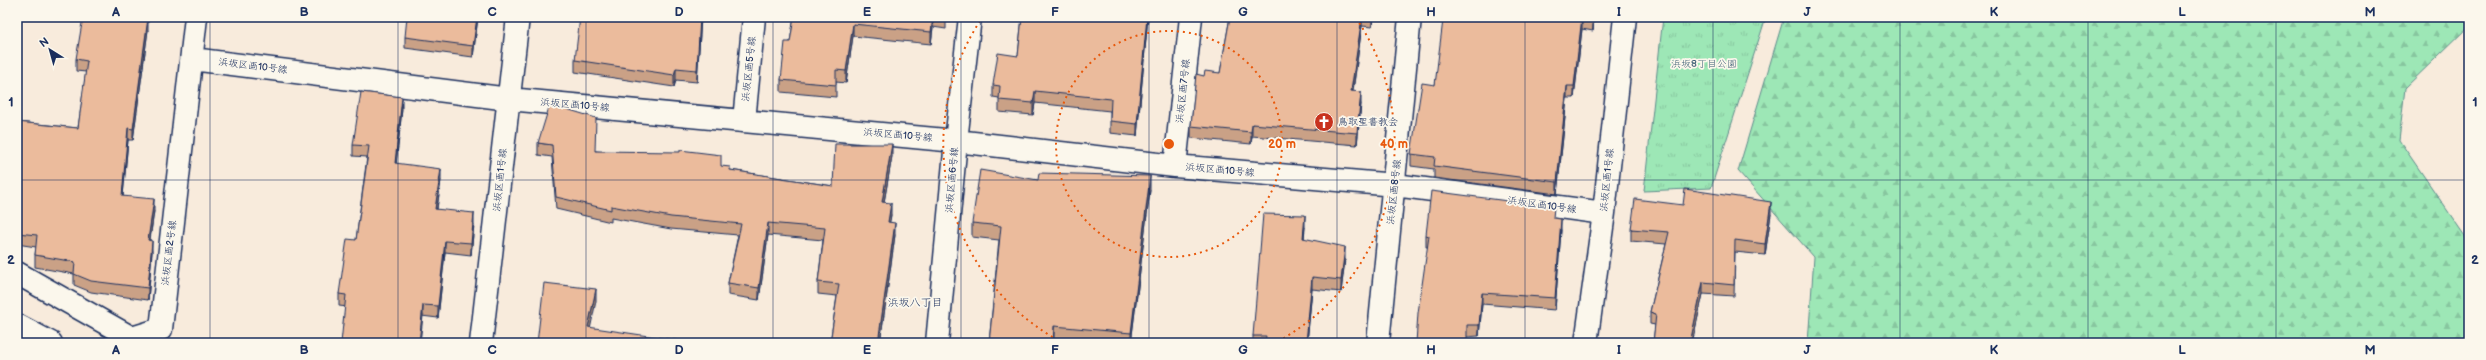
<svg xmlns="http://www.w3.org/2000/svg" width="2486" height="360" font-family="'Balsamiq Sans','Klee One',sans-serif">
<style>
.grass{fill:url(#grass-tufts);stroke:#5c8b8a}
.forest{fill:url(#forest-firs);stroke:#5c8b8a}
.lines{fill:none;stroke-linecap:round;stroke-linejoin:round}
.minor-casing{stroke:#1b2f5e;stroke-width:25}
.minor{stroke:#fbf7ec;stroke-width:22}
.wall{fill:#caa186;stroke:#1b2f5e}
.shaded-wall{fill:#a4836d;stroke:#1b2f5e}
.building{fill:#ebbb9c;stroke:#1b2f5e}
.grid{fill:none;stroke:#1b2f5e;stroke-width:1;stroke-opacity:0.55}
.ring{fill:none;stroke:#e8590c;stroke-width:2;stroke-dasharray:2 4}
.labels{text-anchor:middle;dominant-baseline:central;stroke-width:3.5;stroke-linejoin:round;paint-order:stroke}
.park-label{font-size:10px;fill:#3c5d74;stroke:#fbf7ec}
.street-label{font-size:10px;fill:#1b2f5e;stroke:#fbf7ec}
.poi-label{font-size:10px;fill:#1b2f5e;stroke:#fbf7ec;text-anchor:start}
.neighbourhood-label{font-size:11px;fill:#1b2f5e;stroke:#fbf7ec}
.centre{fill:#e8590c;stroke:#fbf7ec;stroke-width:2}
.ring-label{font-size:12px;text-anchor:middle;font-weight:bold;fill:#e8590c;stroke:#fbf7ec;stroke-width:3.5;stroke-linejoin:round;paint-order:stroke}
.neatline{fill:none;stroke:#1b2f5e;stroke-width:1.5}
.grid-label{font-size:13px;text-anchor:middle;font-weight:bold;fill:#1b2f5e}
</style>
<defs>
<pattern id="grass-tufts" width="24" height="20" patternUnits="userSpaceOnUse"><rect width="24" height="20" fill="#9de7b6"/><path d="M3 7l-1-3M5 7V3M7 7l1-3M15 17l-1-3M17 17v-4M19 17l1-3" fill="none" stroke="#87c69f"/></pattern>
<pattern id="forest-firs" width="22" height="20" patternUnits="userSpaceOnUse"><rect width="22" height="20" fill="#9de7b6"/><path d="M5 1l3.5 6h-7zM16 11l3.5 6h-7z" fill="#87c69f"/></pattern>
</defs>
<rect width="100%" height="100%" fill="#f8ebdc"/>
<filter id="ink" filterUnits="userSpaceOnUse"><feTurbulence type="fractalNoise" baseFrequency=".025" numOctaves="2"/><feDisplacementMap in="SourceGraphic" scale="8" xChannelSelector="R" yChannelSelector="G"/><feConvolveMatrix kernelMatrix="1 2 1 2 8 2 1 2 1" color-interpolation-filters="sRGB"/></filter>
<g filter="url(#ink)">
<path class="grass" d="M1663 17H1766L1711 188 1644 191Z"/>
<path class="forest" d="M1784 17H2469V26L2405 88 2399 140 2469 242V343H1808L1814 257 1738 171Z"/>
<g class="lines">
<defs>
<path id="minor" d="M192 59 509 99 956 141 1175 166 1395 185 1604 213
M744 121 754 17
M1175 166 1191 17
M17 273 132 338 161 329 196 17
M17 325 51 343
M481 343 518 17
M937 343 956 141 970 17
M1378 343 1410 17
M1586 343 1604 213 1625 17"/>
</defs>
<use href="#minor" class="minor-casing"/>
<use href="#minor" class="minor"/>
</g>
<path class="wall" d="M478 17 473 57 405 48V37Z
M701 17 697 82 676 80 674 87 575 72V60Z
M794 17H946V29L933 27 931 44 853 36 846 83 836 82V97L781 92V80L790 42Z
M1022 17H1148L1137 136 1110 133V111L1035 103 1033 115 999 112V98L993 97V85L1018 56Z
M1230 17H1373L1372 27 1362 26 1353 91 1361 104 1357 145 1252 136 1251 144 1191 138V126L1220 73Z
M1448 17H1594L1593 31 1582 29 1574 98H1567L1557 194 1434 178V169L1411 166V154L1435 85Z
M148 30 133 140H128L123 196 154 211 150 240 152 252 148 300 91 292 74 285V274L35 267V255L36 247 17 244V122L78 128 86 72 76 71V59Z
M402 109 396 163 441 180 437 209 474 224 471 255 445 252 438 318 339 306V294L356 240 367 157 353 156V145Z
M538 143 596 151 721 166 730 170 833 186 892 156 884 202 891 215 889 223 895 235 880 343H830L837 296 818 294V282L823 240 768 235 759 300 728 295V283L738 235 671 229 611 218V222L556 209 552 157 538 155Z
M1038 180 1150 190 1131 343H1081L1054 341V343H989L999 240 972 237V223Z
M1771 214 1765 255 1735 252 1734 296 1703 294 1692 343H1653L1655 325 1650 324V312L1666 244 1631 241V229Z
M1554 218 1561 230 1555 310 1482 304 1479 336 1467 337 1428 247H1426V235Z
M1305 227 1304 239 1345 259 1341 292 1312 289 1307 343H1253V336Z"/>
<path class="shaded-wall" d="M477 17H478L473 57V46Z
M700 17H701L697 82V70Z
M933 17V27L931 44V32Z
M1147 17H1148L1137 136V124Z
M1362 17V26L1351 103V91Z
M1372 17H1373L1372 27Z
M1582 17V29L1574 98V86Z
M1593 17H1594L1593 31Z
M148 18V30L133 140V129Z
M853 24V36L846 83V71Z
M676 68V80L674 87V75Z
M1567 86V98L1557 194V182Z
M1035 91V103L1033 115V103Z
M1361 92V104L1357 145V133Z
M402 97V109L395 175V163Z
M1252 124V136L1251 144V132Z
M128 128V140L122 207V196Z
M892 144V156L882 214V202Z
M441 169V180L435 221V209Z
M1150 176V190L1131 343V333Z
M154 199V211L148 252V240Z
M1771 202V214L1765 255V244Z
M891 203V215L888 234V222Z
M474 213V224L471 255V243Z
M1305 215V227L1303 250V238Z
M1561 219V230L1555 310V298Z
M768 223V235L759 300V288Z
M895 223V235L880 343H878Z
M152 241V252L148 300V288Z
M445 241V252L438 318V306Z
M1345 247V259L1341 292V280Z
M1312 277V289L1307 343H1306Z
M1703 282V294L1692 343H1690Z
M596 289V301L588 339V327Z
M1482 293V304L1479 336V325Z
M423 305V316L420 343H419Z
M1054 326V343H1053Z"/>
<path class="building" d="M83 17H139L148 18 133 129 128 128 122 196 154 199 148 240 152 241 148 288 91 281 74 274 75 262 35 255 37 235 17 233V122L78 128 87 61 76 59Z
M407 17H477L473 46 405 37Z
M580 17H700L697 70 676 68 674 75 575 60Z
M794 17H933L931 32 853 24 846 71 836 70V85L781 80 785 42H790Z
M1022 17H1147L1137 124 1110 121 1111 99 1035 91 1033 103 999 100 1000 86 993 85 998 53 1018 56Z
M1230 17H1362L1351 91 1361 92 1357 133 1252 124 1251 132 1191 126 1196 74 1204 76 1205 71 1220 73Z
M1448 17H1593V19L1582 17 1574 86H1567L1557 182 1434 166 1435 157 1411 154 1422 83 1435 85 1443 20 1448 21Z
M361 92 402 97 395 163 441 169 435 209 474 213 471 243 445 241 438 306 423 305 419 343H341L346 295 339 294 347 239 356 240 369 146 353 145Z
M550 104 596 118 595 151 680 152V150L721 155V166L730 167V170L833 186 835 144H892L882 202 891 203 888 222 895 223 878 343H830L839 284 818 282 825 228 768 223 759 288 728 283 741 224 671 217 611 206V210L556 197 552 145 538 143Z
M980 170 1038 180 1039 173 1150 176 1131 333 1054 326 1053 343H989L1001 226 972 223Z
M1685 189 1771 202 1765 244 1735 240 1734 285 1703 282 1690 343H1653L1656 314 1650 312 1669 232 1631 229 1635 199 1683 205Z
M1431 191 1554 207 1553 218 1561 219 1555 298 1482 293 1479 325H1467V343H1416L1418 313 1429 236 1426 235Z
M1263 214 1305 215 1303 238 1345 247 1341 280 1312 277 1306 343H1265L1266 336H1253Z
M544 283 596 289 588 327 695 343H537Z"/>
</g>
<path class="grid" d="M210 17V343M398 17V343M586 17V343M773 17V343M961 17V343M1149 17V343M1337 17V343M1525 17V343M1713 17V343M1900 17V343M2088 17V343M2276 17V343M17 180H2469"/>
<g class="ring">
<circle cx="1169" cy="144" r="113"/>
<path d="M1063 343A225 225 0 0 1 982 18M1356 18A225 225 0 0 1 1275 343"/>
</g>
<defs>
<symbol id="church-disc" viewBox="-11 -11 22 22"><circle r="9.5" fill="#c8321e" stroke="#fbf7ec"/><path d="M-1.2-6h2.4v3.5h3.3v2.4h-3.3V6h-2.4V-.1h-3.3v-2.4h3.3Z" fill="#fff"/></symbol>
</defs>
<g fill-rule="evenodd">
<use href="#church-disc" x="1313" y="111" width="22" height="22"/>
</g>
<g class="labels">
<g class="park-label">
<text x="1704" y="64">浜坂8丁目公園</text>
</g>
<g class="street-label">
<text transform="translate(253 66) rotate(7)">浜坂区画10号線</text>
<text transform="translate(749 69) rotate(-84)">浜坂区画5号線</text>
<text transform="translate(1183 91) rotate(-84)">浜坂区画7号線</text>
<text transform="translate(575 105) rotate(5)">浜坂区画10号線</text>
<text transform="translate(898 135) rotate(5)">浜坂区画10号線</text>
<text transform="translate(1220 170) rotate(5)">浜坂区画10号線</text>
<text transform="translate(500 180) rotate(-84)">浜坂区画1号線</text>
<text transform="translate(952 180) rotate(-85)">浜坂区画6号線</text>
<text transform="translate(1607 180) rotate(-84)">浜坂区画1号線</text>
<text transform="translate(1394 192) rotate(-84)">浜坂区画8号線</text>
<text transform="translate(1542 205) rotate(8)">浜坂区画10号線</text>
<text transform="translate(169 253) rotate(-83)">浜坂区画2号線</text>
</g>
<g class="poi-label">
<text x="1338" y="122">鳥取聖書教会</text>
</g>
<g class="neighbourhood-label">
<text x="915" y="302">浜坂八丁目</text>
</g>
</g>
<circle cx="1169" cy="144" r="6" class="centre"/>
<g class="ring-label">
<text x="1282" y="148">20 m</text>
<text x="1394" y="148">40 m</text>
</g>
<rect width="2486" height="360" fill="none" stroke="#fbf7ec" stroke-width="44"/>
<g transform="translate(50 50) rotate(323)" stroke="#fbf7ec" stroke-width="3" paint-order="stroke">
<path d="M0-3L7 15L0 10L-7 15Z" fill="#1b2f5e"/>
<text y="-6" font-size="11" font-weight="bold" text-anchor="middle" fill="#1b2f5e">N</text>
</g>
<rect x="22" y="22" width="2442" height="316" class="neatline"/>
<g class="grid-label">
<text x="116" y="16">A</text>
<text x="304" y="16">B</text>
<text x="492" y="16">C</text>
<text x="679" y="16">D</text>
<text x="867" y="16">E</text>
<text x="1055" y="16">F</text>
<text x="1243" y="16">G</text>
<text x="1431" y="16">H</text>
<text x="1619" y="16">I</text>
<text x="1807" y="16">J</text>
<text x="1994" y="16">K</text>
<text x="2182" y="16">L</text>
<text x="2370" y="16">M</text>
<text x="11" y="106">1</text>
<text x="2475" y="106">1</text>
<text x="11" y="264">2</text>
<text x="2475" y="264">2</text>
<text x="116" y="354">A</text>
<text x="304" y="354">B</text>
<text x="492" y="354">C</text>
<text x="679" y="354">D</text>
<text x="867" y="354">E</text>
<text x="1055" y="354">F</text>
<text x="1243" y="354">G</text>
<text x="1431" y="354">H</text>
<text x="1619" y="354">I</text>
<text x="1807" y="354">J</text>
<text x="1994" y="354">K</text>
<text x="2182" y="354">L</text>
<text x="2370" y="354">M</text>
</g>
</svg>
